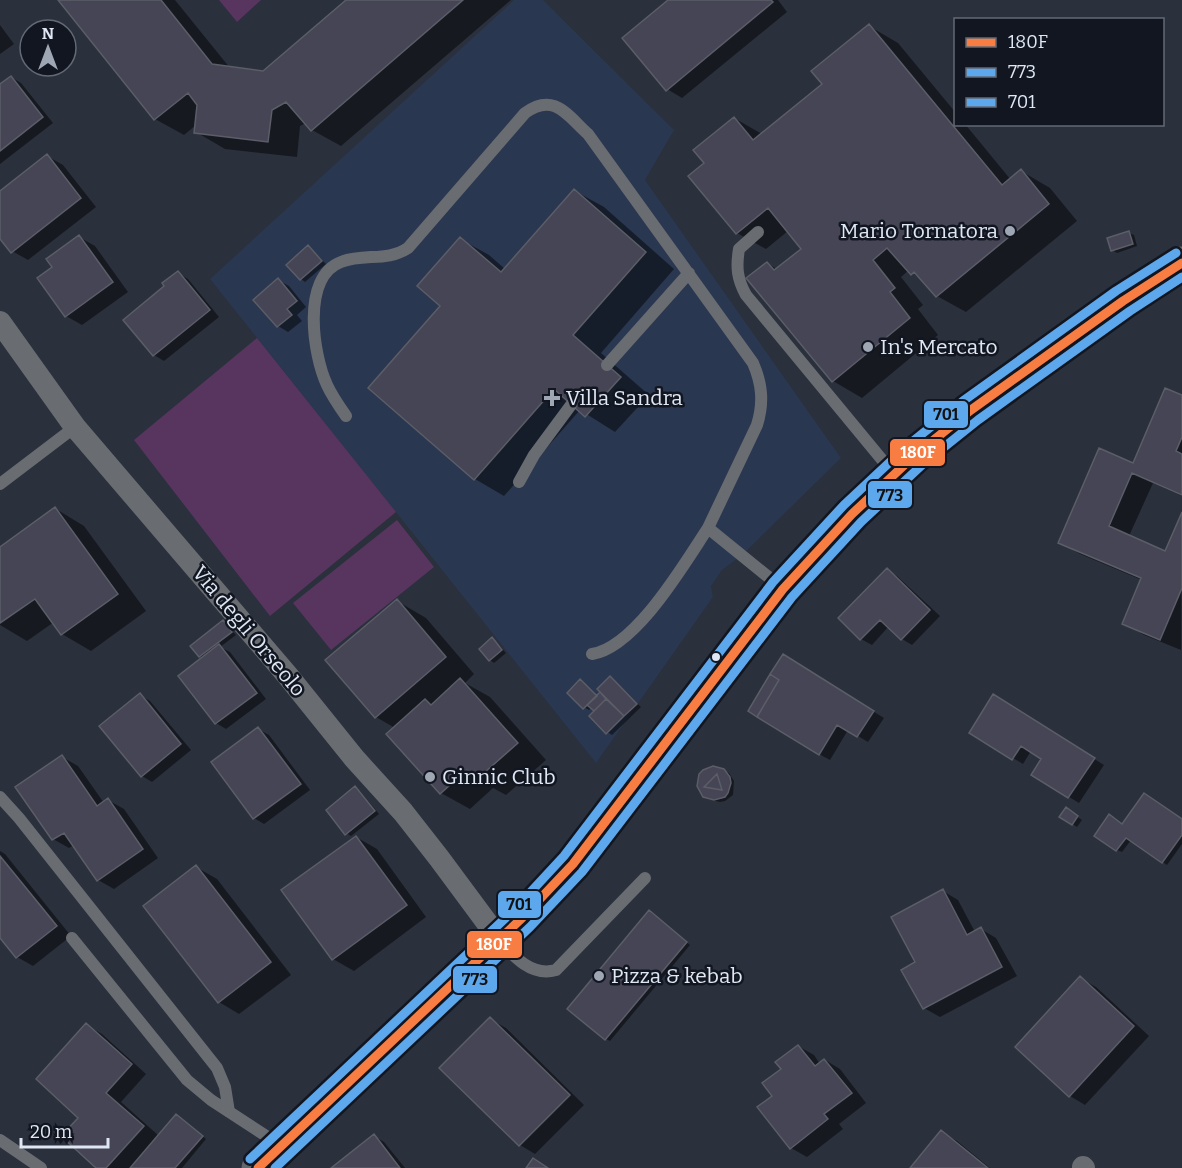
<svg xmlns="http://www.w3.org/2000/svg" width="1182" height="1168" font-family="Bitter,serif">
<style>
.built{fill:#2a3750}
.green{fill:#58355e}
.shadow{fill:#0007}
.building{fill:#464556;stroke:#5b5d67;stroke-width:1.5;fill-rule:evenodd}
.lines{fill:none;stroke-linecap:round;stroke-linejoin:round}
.service{stroke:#696d72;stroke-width:12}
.minor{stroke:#696d72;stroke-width:22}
.secondary{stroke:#61676d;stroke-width:33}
.bus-1-casing{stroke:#111620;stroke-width:14}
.bus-2-casing{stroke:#111620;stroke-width:14}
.bus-3-casing{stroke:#111620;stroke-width:14}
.bus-1{stroke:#f77d43;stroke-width:9}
.bus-2{stroke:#5da7ec;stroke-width:9}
.bus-3{stroke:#5da7ec;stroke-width:9}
.poi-dot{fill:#a0a7b4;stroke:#111620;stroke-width:2}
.bus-dot{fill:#dfe7f4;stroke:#111620;stroke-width:2}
.labels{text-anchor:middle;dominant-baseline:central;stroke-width:5;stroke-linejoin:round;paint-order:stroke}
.poi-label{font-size:21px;fill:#dfe7f4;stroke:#111620;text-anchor:start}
.street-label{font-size:21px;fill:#dfe7f4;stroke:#111620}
.line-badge{stroke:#111620;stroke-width:2}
.badge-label{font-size:16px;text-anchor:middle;font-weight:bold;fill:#fff}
.pale-badge-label{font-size:16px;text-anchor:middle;font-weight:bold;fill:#111}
</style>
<rect width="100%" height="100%" fill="#2a303c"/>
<path class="built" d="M514 0H543L674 130 645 180 841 458 742 555 722 570 711 586 713 597 596 763 210 279Z"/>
<path class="green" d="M219 0H261L237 22Z
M257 338 396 512 270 616 134 440Z
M397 520 434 567 331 650 293 603Z"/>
<path class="shadow" d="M60 0H175L230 68 264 73 348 0H511L341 146 312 130 306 123 300 126 297 157 225 149 196 132V125L184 135 155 119Z
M670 0H778L787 12 682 98 667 89Z
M0 25 14 44 0 54Z
M869 26 898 43 956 113V124H965L1011 180 1021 171 1050 188 1077 221 966 312 937 296 923 280 909 270 901 277 923 305 918 309 938 335 862 398 833 381 767 263 778 270 803 249 788 231 766 249 737 233 706 163 734 118 762 134 824 84Z
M11 77 21 83 53 123 0 164V86Z
M47 156 63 165 96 207 28 260 12 251 0 236V193Z
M575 191 604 207 674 269 601 353 649 395 615 432 580 410 504 496 475 479 370 387 442 306 460 239 489 255 505 269Z
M1129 233 1134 235 1137 246 1117 253 1112 250Z
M79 237 95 246 128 292 82 325 66 316 54 267Z
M309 247 326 264 305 282 301 279Z
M178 273 188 279 219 317 164 361 154 355 166 286Z
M278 280 289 286 306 307 297 315 302 321 288 332 278 326Z
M1182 397V496L1153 483 1129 536 1165 552 1182 516 1181 650 1144 635 1124 623 1142 580 1080 554 1060 542 1134 465Z
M56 509 84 526 146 611 91 651 62 634 54 622 27 641 0 625V549Z
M887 570 897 576 940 616 912 645 902 639 889 626 872 645 861 639Z
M397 601 426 618 474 674 465 683 490 697 546 760 506 795 493 788 470 809 441 793 395 728 376 717Z
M223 622 236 635 220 647 230 652 266 699 226 729 216 723 180 676 203 658 200 656Z
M493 639 506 653 494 663 490 660Z
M793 662 884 718 868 742 848 730 830 760 819 754Z
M610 678 641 707 612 735 607 732 596 711 592 707 589 710 584 707 581 681 598 697Z
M140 695 150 701 191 750 152 782 142 776Z
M1004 702 1104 765 1079 803 1033 775 1044 759 1031 751 1023 764 1013 758Z
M258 729 269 735 310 790 264 824 254 818Z
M62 757 78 766 104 803 108 800 124 809 158 858 114 889 98 880 74 845 69 848 53 839Z
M723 770 729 773 734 781 733 795 725 801 720 802 709 799Z
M355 788 360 791 379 814 351 836 346 833Z
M1066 809 1082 820 1077 827 1061 816Z
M1182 821V844L1167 865 1131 840 1122 852 1117 850 1123 826Z
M356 837 377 849 426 917 354 971 333 959Z
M0 851 5 854 71 936 33 966 17 957 0 936Z
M196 867 217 879 291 975 239 1014 219 1002Z
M943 891 958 900 975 932 981 929 996 938 1017 976 940 1017 924 1008 917 963Z
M654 915 690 945 610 1041 606 1039Z
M1080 978 1096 987 1149 1036 1085 1105 1070 1096Z
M490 1019 506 1028 584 1105 535 1154 520 1145Z
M86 1025 102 1034 146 1074 121 1102 159 1136 181 1118 206 1139 182 1168H98L81 1118Z
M798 1046 814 1055 820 1064 825 1060 840 1069 866 1103 839 1124 843 1129 807 1157 791 1148 774 1096 783 1069Z
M941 1132 957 1141 990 1168H912Z
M374 1136 384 1142 405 1168H333Z"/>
<path class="building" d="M58 0H161L212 64 263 71 346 0H463L311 131 286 102 272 110 268 142 194 133 197 105 188 93 154 120Z
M668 0H771L773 2 666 91 622 38Z
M869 24 1002 185 1021 169 1049 204 936 297 914 272 911 275 887 248 873 260 895 288 890 292 910 318 832 382 746 278 767 262 774 270 801 249 768 208 736 234 688 176 704 163 693 150 734 117 753 140 822 84 811 71Z
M11 76 43 117 0 151V84Z
M47 154 81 198 11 253 0 239V191Z
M574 189 646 252 573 335 621 377 585 417 554 389 474 480 368 388 440 306 417 286 460 237 501 272Z
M1129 231 1133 244 1111 251 1107 238Z
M79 235 113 282 65 317 37 278 52 267 46 259Z
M308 245 322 261 300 280 286 265Z
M178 271 210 310 153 356 123 320 164 286 162 283Z
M278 278 297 301 287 309 292 315 277 327 253 300Z
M1165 388 1182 395V437L1176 451 1182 454V495L1132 473 1109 526 1165 551 1182 512V588L1160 640 1122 624 1141 578 1058 543 1099 448 1133 463Z
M55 507 118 594 61 635 35 599 0 623V547Z
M887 568 930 610 901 640 880 620 860 640 838 618Z
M397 599 446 657 375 718 325 660Z
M223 620 232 632 199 657 190 646Z
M492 637 502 650 489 661 479 649Z
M219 644 257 693 215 724 178 676Z
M783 654 874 711 857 737 837 725 819 755 757 717 779 680 770 674Z
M770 674 779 680 757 717 748 711Z
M610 676 637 704 624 716 597 689Z
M460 678 518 743 476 780 467 770 440 794 386 734 425 699 431 705Z
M580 679 597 696 583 709 567 693Z
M600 692 606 699 594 711 587 705Z
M140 693 181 744 141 777 99 726Z
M993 694 1095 758 1068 798 1031 775 1041 759 1021 746 1012 760 969 733Z
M606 699 624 716 606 734 589 716Z
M258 727 301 784 253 819 211 762Z
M62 755 97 806 108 798 143 849 97 881 64 833 52 840 15 787Z
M713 766 724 769 730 777 731 783 728 793 725 797 714 800 703 797 697 786 699 774 703 770ZM717 774 722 790 704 787Z
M717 774 722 790 704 787Z
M355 786 375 811 345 835 326 810Z
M1144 793 1182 819V835L1162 863 1126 838 1116 851 1094 836 1109 814 1122 824Z
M1066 807 1078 816 1072 825 1059 817Z
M356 836 407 905 332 960 281 890Z
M0 856 57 926 16 958 0 938Z
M196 865 271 962 218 1003 143 906Z
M943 889 967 935 981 927 1002 967 923 1009 901 970 915 962 891 917Z
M649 910 687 942 605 1040 567 1009Z
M1080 976 1134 1026 1069 1097 1015 1047Z
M490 1017 570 1095 519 1146 439 1068Z
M86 1023 132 1064 106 1093 144 1126 106 1168H96L61 1136 78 1118 36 1079Z
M798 1045 815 1066 824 1059 852 1093 824 1114 828 1119 790 1149 757 1107 772 1096 762 1083 781 1069 775 1062Z
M176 1114 203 1136 175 1168H130Z
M941 1130 988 1168H910Z
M374 1134 400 1168H331Z
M533 1158 548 1168H526Z"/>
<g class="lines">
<path class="service" d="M758 232 739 249C736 267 737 279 746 295L893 473
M607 365 689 273
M346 416C339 406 332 396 327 385 313 355 301 277 341 262 364 253 387 262 408 248L525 113C554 92 567 115 588 134L753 363C762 384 764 402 757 425L708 528 782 588
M519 482 534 455 571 405
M0 484 75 427
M592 654C636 647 684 564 708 528
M0 797 19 818 217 1068 225 1087 229 1112
M72 938 187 1080 211 1100 280 1145
M499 940C514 957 532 977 556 970L645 878
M0 1140 41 1168"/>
<path class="minor" d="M0 322 75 427 288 676 354 758 403 812 439 858 499 939
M1083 1167 1084 1168"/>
<path class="secondary" d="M258 1168 522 918 573 864 625 798 783 589 852 514 915 455 971 410 1123 301 1182 263"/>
<defs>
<path id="bus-1" d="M258 1168 522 918 573 864 783 589 852 514 915 455 971 410 1123 301 1182 263"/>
<path id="bus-2" d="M275 1168 530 927 582 872 792 597 861 522 923 464 978 420 1130 311 1182 277"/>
<path id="bus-3" d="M250 1159 514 910 564 856 773 582 844 505 907 446 963 401 1116 291 1176 253"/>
</defs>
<use href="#bus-1" class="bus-1-casing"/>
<use href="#bus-2" class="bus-2-casing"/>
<use href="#bus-3" class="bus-3-casing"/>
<use href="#bus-1" class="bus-1"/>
<use href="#bus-2" class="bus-2"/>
<use href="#bus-3" class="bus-3"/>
</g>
<g class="poi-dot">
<circle cx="1010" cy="231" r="6"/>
<circle cx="868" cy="347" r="6"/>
<path d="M549 389h6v6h6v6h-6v6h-6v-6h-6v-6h6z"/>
<circle cx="430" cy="777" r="6"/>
<circle cx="599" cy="976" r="6"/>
</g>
<circle class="bus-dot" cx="716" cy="657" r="5"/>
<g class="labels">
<g class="poi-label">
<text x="998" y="231" text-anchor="end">Mario Tornatora</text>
<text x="880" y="347">In's Mercato</text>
<text x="566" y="398">Villa Sandra</text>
<text x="442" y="777">Ginnic Club</text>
<text x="611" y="976">Pizza &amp; kebab</text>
</g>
<g class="street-label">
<text transform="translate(249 631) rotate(50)">Via degli Orseolo</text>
</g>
</g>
<g class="line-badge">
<rect x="923" y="400" width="46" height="29" rx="6" fill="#5da7ec"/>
<rect x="889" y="438" width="57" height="29" rx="6" fill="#f77d43"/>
<rect x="867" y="480" width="46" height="29" rx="6" fill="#5da7ec"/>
<rect x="497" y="890" width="45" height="29" rx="6" fill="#5da7ec"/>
<rect x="466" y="930" width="57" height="29" rx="6" fill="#f77d43"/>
<rect x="452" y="965" width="46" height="29" rx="6" fill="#5da7ec"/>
</g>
<g class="badge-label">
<text x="918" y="458">180F</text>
<text x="494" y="950">180F</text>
</g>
<g class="pale-badge-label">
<text x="946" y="420">701</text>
<text x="890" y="501">773</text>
<text x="519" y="910">701</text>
<text x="475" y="985">773</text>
</g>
<rect x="954" y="18" width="210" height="108" fill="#111620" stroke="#636a75" stroke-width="1.5"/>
<rect x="966" y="38" width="30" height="9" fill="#f77d43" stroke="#636a75" stroke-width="1.5"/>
<text x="1008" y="48" font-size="18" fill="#dfe7f4">180F</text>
<rect x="966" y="68" width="30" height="9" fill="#5da7ec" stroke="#636a75" stroke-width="1.5"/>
<text x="1008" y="78" font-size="18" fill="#dfe7f4">773</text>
<rect x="966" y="98" width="30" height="9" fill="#5da7ec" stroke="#636a75" stroke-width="1.5"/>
<text x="1008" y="108" font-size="18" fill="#dfe7f4">701</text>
<g transform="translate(48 48)"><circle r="28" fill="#111620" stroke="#636a75" stroke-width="1.5"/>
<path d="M0-4.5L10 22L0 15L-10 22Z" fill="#a0a7b4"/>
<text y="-9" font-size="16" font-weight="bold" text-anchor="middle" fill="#dfe7f4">N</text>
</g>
<path d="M21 1138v9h87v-9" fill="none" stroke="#dfe7f4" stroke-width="3"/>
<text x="30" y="1138" font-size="18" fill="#dfe7f4" stroke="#111620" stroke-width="4.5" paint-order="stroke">20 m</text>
</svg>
